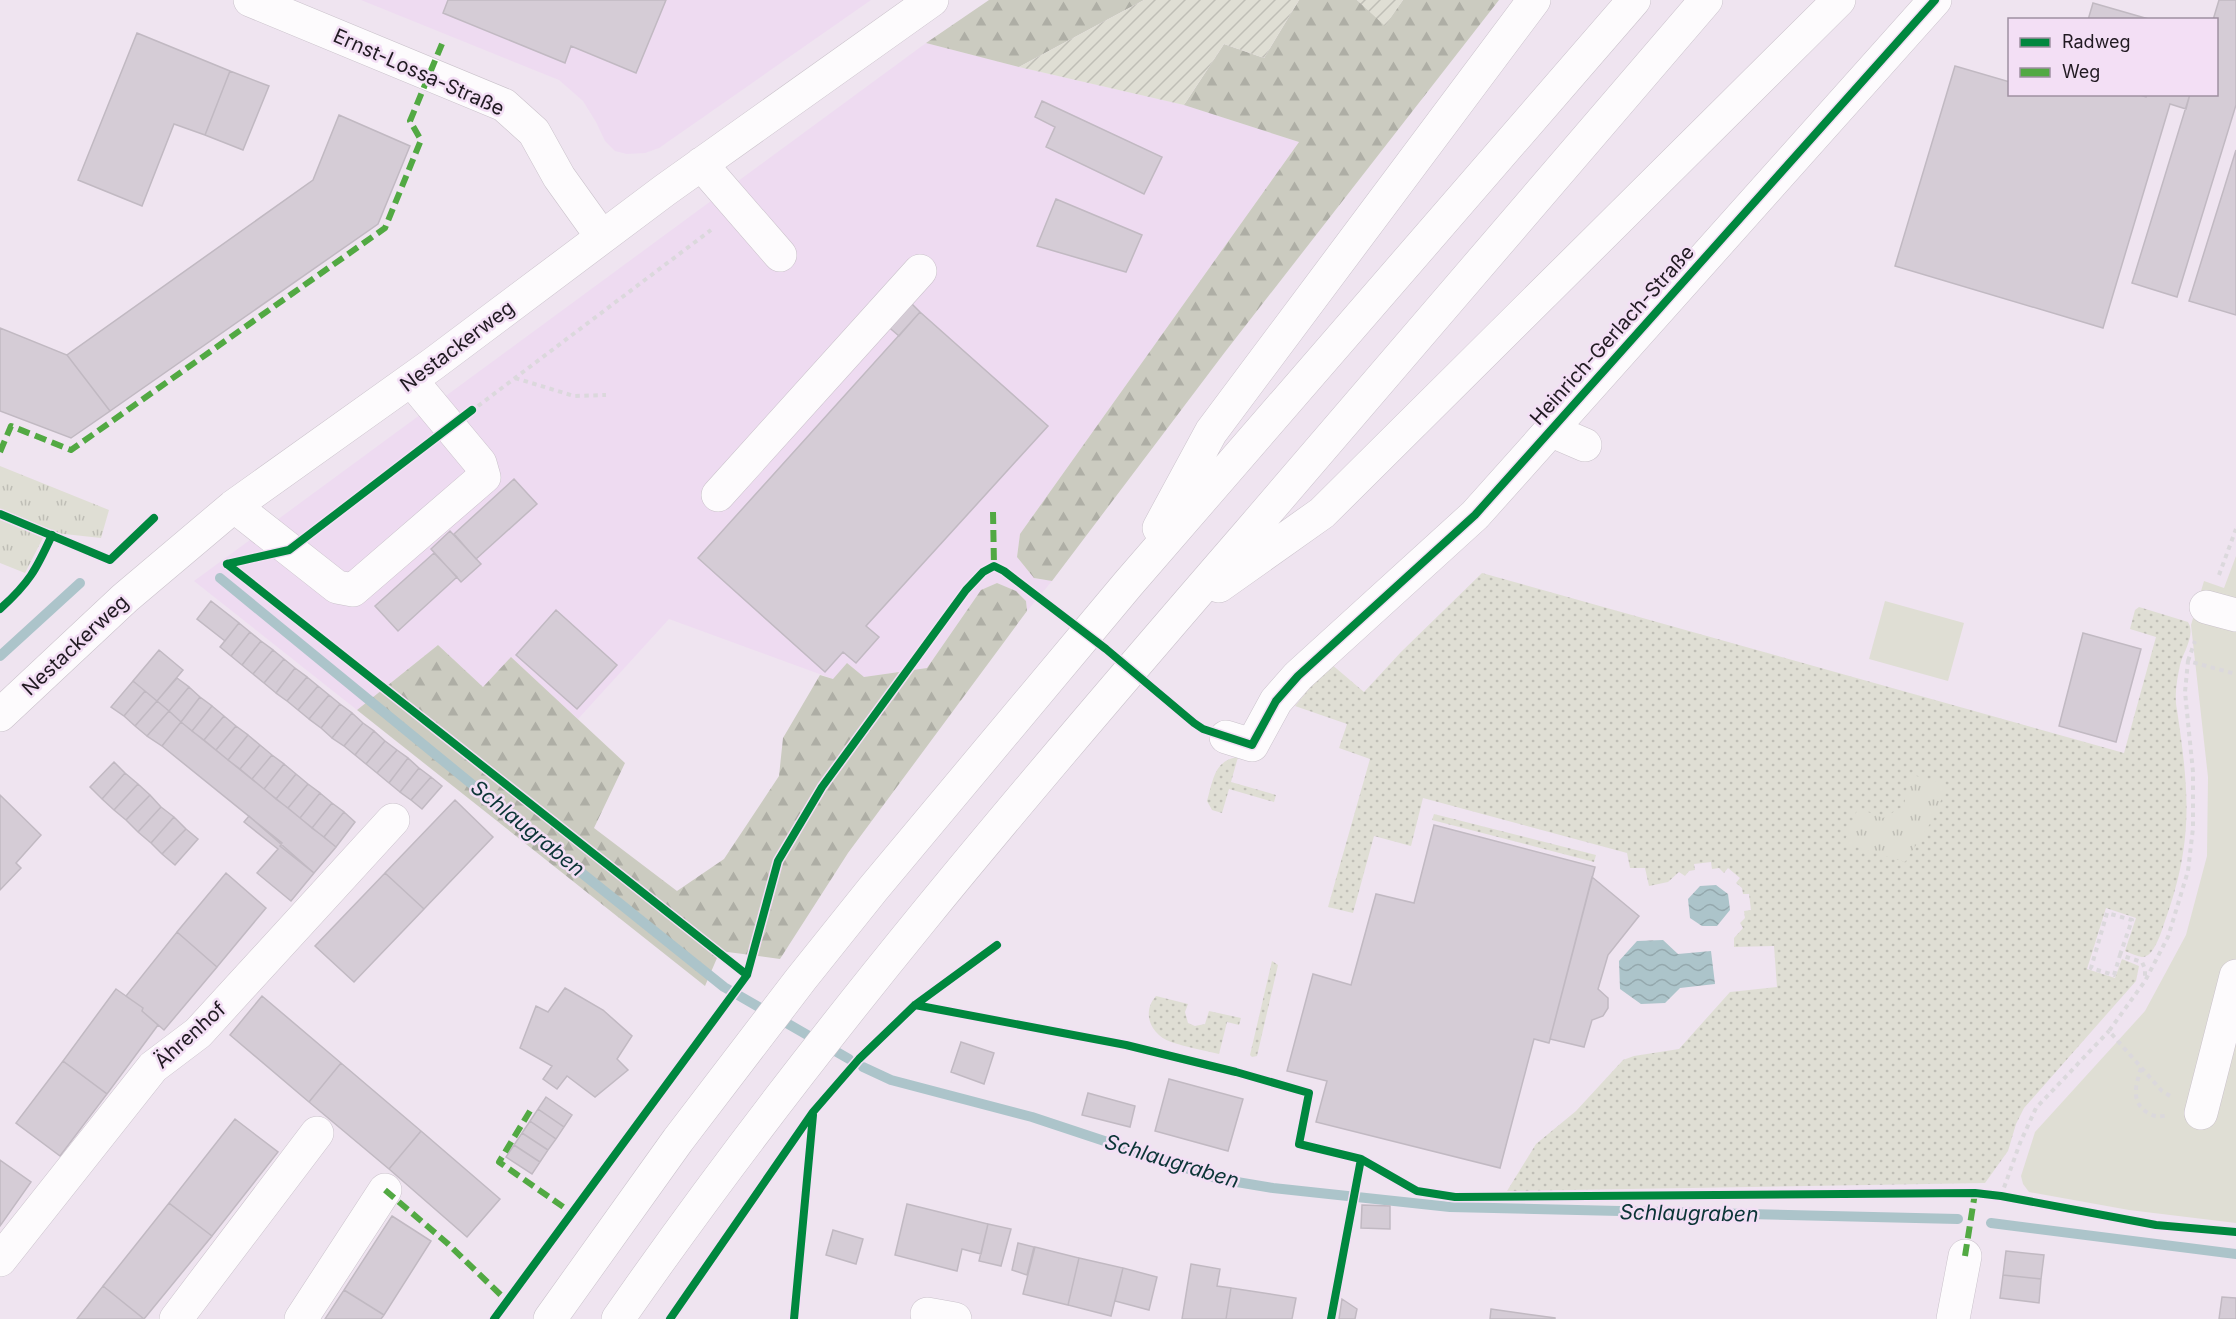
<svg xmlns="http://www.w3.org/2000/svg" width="2236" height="1319" font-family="Inter,sans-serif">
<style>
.built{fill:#eedbf1}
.grass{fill:url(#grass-dots)}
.forest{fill:url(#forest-firs)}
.park{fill:url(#park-tufts)}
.garden{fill:url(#garden-furrows)}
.pitch{fill:#dfded4}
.water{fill:url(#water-waves)}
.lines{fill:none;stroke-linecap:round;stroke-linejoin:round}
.stream{stroke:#acc4ca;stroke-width:10}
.building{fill:#d5ccd6;stroke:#c1b9c2;stroke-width:1.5}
.minor-casing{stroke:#cac2cb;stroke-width:34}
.highway-casing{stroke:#cac2cb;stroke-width:34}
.path{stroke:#dbd8dc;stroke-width:4;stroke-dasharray:4.5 4.5;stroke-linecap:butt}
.minor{stroke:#fdfbfd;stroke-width:33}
.highway{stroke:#fdfbfd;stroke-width:33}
.quiet{stroke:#52a943;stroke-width:6;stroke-dasharray:12 6;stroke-linecap:butt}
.cycleway-casing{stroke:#f3dff5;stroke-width:11}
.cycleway{stroke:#00873e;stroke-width:8}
.labels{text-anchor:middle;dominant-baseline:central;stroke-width:5;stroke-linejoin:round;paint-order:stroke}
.street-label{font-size:20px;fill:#211a22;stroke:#f3dff5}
.water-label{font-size:21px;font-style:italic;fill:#0b3436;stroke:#f3dff5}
</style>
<defs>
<pattern id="grass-dots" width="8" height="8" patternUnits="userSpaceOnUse" patternTransform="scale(1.5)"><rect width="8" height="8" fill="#dfded4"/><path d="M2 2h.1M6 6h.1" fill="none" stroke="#bfbeb6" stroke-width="1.8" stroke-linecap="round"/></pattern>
<pattern id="forest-firs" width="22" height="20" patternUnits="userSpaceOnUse" patternTransform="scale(1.5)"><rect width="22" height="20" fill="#cbcbc0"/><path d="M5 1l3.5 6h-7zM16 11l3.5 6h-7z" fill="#aeaea5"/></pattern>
<pattern id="park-tufts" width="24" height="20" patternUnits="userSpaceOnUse" patternTransform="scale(1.5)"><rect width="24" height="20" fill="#dfded4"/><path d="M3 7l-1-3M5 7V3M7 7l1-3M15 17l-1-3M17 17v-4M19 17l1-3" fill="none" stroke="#bfbeb6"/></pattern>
<pattern id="garden-furrows" width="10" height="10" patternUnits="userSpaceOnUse" patternTransform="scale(1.5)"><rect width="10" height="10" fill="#dfded4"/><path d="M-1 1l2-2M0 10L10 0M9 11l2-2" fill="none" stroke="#bfbeb6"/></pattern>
<pattern id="water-waves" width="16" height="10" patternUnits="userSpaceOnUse" patternTransform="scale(1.5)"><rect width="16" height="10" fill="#acc4ca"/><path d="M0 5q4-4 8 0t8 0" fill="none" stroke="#94a8ad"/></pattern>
</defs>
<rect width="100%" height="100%" fill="#efe4f0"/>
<path class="built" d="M361 0H871L659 148 645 153 627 154 615 151 605 141 596 122 583 101 559 80Z
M926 43 1019 67 1184 105 1299 142 1020 534 1017 557 1034 578 1052 581 1027 611 1026 601 1016 591 997 583 981 590 927 668 864 677 833 679 669 619 578 719 511 658 483 687 438 645 357 710 194 581Z"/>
<path class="grass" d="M1482 573 2124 753 2156 637 2130 629 2135 610 2139 607 2188 622C2196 635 2183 652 2180 665 2177 679 2174 696 2177 710 2189 791 2194 841 2165 921 2162 930 2154 958 2142 957 2137 956 2130 953 2125 951L2136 918 2106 908 2087 969 2115 978 2122 959 2139 966 2136 981 2024 1108 2016 1124 2008 1151 1985 1183 1507 1191 1536 1144 1576 1111 1623 1060 1634 1056 1679 1049 1730 992 1777 987 1774 946 1734 947V938L1743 928 1740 923 1745 918 1744 911 1751 910 1749 894H1743L1742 888 1736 883 1740 878 1728 868 1724 873 1719 868 1712 869 1711 862 1694 864 1695 870 1689 871 1685 876 1679 872 1668 882 1649 886 1645 868H1630L1627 853 1423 798 1411 846 1374 836 1353 913 1328 907 1370 759 1339 748 1347 724 1295 706 1330 663 1364 692 1401 652Z
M1238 757 1231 782 1276 795 1274 802 1229 789 1222 813 1212 810 1207 801C1213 781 1214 760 1238 757Z
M1434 814 1596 855 1594 862 1432 820Z
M1272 961 1278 965 1257 1056 1252 1057 1250 1055Z
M1156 996 1188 1004 1185 1012 1188 1023 1195 1026 1205 1024 1209 1011 1241 1018 1239 1025 1227 1022 1219 1054C1203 1050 1186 1047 1171 1042 1151 1035 1141 1013 1156 996Z"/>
<path class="forest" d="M989 0H1144L1019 67 926 43Z
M1299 0H1357L1385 25 1403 0H1499L1225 352 1052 581 1034 578 1017 557 1020 534 1299 142 1184 105 1224 44 1264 58Z
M997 583 1016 591 1026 601 1027 611 848 853 780 959 720 951 705 986 357 710 438 645 483 687 511 657 625 763 594 828 677 891 724 859 779 776 783 738 820 675 833 679 847 663 864 677 927 668 981 590Z"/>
<path class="park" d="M0 466 109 510 101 538 46 532 25 573 0 563Z
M1909 774 1946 784 1937 813 1905 862 1844 843 1858 808 1883 818 1904 806Z"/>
<path class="garden" d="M1144 0H1299L1264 58 1224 44 1184 105 1019 67Z
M1357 0H1403L1385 26Z"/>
<path class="pitch" d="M2236 556V1223L2129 1210 2029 1192 2023 1184 2021 1176 2035 1132 2145 1011 2186 935 2207 856 2208 777 2191 625 2204 581 2224 588Z
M1885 601 1964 623 1948 681 1869 659Z"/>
<path class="water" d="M1716 885 1728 894 1730 910 1717 926H1702L1690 918 1688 899 1700 886Z
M1663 940 1678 954 1711 951 1715 984 1680 988 1665 1003 1641 1004 1620 989 1619 961 1637 941Z"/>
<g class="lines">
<path class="stream" d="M220 578 507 813 724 987 849 1059
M0 656 80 583
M863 1067 891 1080 1032 1117 1219 1179 1273 1188 1450 1207 1958 1219
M1991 1223 2236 1254"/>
</g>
<path class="building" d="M448 0H666L636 73 571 46 565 63 443 13Z
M2219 0H2236V105L2177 297 2132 283 2190 94H2216V20H2213Z
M2093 3 2152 20H2088Z
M137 33 230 71 205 135 174 124 142 206 78 180Z
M1955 66 2010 82V94H2138L2146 97 2147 94H2190L2186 109 2170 104 2103 328 1895 266Z
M230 71 269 86 243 150 205 135Z
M1042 101 1162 157 1144 194 1046 147 1055 127 1035 117Z
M339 115 410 146 378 224 110 411 67 355 313 180Z
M2236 150V315L2189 301Z
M1056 199 1142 235 1126 272 1037 246Z
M907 299 920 312 899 336 885 324Z
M920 312 1048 426 866 626 879 637 856 663 843 652 825 672 698 558Z
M0 328 67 355 110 411 71 438 0 411Z
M514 479 537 504 476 559 454 534Z
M450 531 481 564 461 582 431 549Z
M434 553 457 577 398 631 375 606Z
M211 601 239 623 225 641 197 619Z
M556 610 617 665 577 709 516 655Z
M239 623 250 632 231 656 220 647Z
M250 632 261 641 242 665 231 656Z
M2083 633 2141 649 2116 742 2059 726Z
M261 641 273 650 253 674 242 665Z
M159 650 183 670 157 701 133 681Z
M273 650 284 659 264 683 253 674Z
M284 659 295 668 276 693 264 683Z
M295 668 307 677 287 701 276 693Z
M307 677 318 686 298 710 287 701Z
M177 678 189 687 169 711 157 701Z
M133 681 145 691 124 716 111 707Z
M318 686 329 695 309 719 298 710Z
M189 687 200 697 181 722 169 711Z
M145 691 157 701 135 726 124 716Z
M329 695 340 704 321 728 309 719Z
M200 697 212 706 192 731 181 722Z
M157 701 169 711 147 736 135 726Z
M340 704 352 713 332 738 321 728Z
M212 706 224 716 204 740 192 731Z
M169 711 181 722 162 746 147 736Z
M352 713 363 723 344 746 332 738Z
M224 716 236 726 216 750 204 740Z
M181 722 336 847 314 873 280 846 282 843 162 746Z
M363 723 374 731 355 755 344 746Z
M236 726 248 735 228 760 216 750Z
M374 731 385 741 366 764 355 755Z
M248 735 260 745 240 769 228 760Z
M385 741 397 750 377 773 366 764Z
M260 745 272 755 252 779 240 769Z
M397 750 408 758 389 783 377 773Z
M272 755 284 764 264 789 252 779Z
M408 758 419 768 400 792 389 783Z
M114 762 125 773 102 799 90 787Z
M284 764 296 774 276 799 264 789Z
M419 768 431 777 411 800 400 792Z
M125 773 138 784 114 810 102 799Z
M296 774 308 784 288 808 276 799Z
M431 777 442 786 422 809 411 800Z
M138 784 150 795 126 820 114 810Z
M308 784 320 793 300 818 288 808Z
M320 793 332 803 312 828 300 818Z
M0 795 41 835 16 863 21 868 0 890Z
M150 795 161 807 138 832 126 820Z
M455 800 493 837 424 909 385 873Z
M332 803 344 812 324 837 312 828Z
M161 807 174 817 151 843 138 832Z
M344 812 355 822 336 847 324 837Z
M249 816 314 873 291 901 257 873 278 849 244 822Z
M174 817 186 829 162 854 151 843Z
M1434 825 1595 867 1549 1043 1534 1039 1500 1168 1316 1122 1327 1081 1287 1071 1313 974 1351 985 1376 894 1414 903Z
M186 829 198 839 175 865 162 854Z
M226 873 266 908 217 967 177 932Z
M385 873 424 909 354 982 315 946Z
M1592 877 1639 916 1608 955 1598 989 1608 998V1008L1603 1016 1592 1020 1584 1047 1550 1039Z
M177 932 217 967 164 1030 142 1011 143 1008 126 996Z
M565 988 603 1010 632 1036 617 1059 628 1070 595 1097 567 1076 557 1089 543 1079 552 1066 520 1048 536 1006 548 1012Z
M116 989 143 1008 142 1011 158 1025 107 1094 63 1061Z
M262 996 341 1063 309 1102 230 1035Z
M961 1042 994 1053 984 1084 951 1072Z
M63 1061 107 1094 60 1156 16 1123Z
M341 1063 421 1131 389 1169 309 1102Z
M1169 1079 1243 1099 1228 1151 1155 1131Z
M1088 1093 1135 1106 1130 1127 1082 1115Z
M546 1097 572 1115 564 1127 538 1109Z
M538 1109 564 1127 556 1139 530 1121Z
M235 1119 278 1152 212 1236 169 1203Z
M530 1121 556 1139 548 1150 522 1133Z
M421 1131 500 1199 467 1237 389 1169Z
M522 1133 548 1150 540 1162 514 1145Z
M514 1145 540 1162 532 1174 506 1157Z
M0 1160 31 1182 0 1226Z
M169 1203 212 1236 144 1319 103 1286Z
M907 1204 988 1224 981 1254 962 1249 957 1271 895 1255Z
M1362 1205 1390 1206V1229L1361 1228Z
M392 1216 431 1241 384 1315 344 1290Z
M988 1224 1011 1229 1001 1266 979 1261Z
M833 1230 863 1239 856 1264 826 1255Z
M1018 1243 1034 1247 1027 1275 1012 1270Z
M1035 1247 1079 1258 1068 1305 1023 1294Z
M2006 1251 2044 1255 2041 1279 2003 1275Z
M1079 1258 1123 1268 1111 1316 1068 1305Z
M1191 1264 1220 1269 1217 1286 1231 1288 1226 1319H1182Z
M1123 1268 1157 1277 1149 1310 1115 1301Z
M2003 1275 2041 1279 2039 1303 2000 1298Z
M103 1286 144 1319H77Z
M1231 1288 1296 1298 1292 1319H1226Z
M344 1290 384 1315 381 1319H325Z
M2222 1297 2236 1298V1319H2219Z
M1342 1299 1357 1309 1355 1319H1339Z
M1491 1309 1555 1318V1319H1490Z"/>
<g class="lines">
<defs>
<path id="minor" d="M250 0 504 105 534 132 559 177 602 237
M701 164 780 255
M1550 430 1585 445
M718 495 920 271
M234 506 337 587 353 590 484 477 480 463 411 380
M2206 607 2236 615
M0 715 125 598 234 506 433 364 665 190 932 0
M1226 737 1252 745 1276 701 1298 676 1475 515 1935 0
M2201 1113 2236 976
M0 1260 153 1067 198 1033 393 820
M927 1314 955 1319
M176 1319 317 1133
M301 1319 385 1190
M1953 1319 1965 1256"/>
<path id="highway" d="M1159 528 1211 432 1534 0
M1219 586 1322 513 1839 0
M550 1319 678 1140 801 979 873 889 1128 584 1634 0
M618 1319C809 1044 1028 788 1247 535 1400 357 1553 178 1706 0"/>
</defs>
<use href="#minor" class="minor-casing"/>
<use href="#highway" class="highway-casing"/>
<path class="path" d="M515 378 574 396 606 395
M478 406 711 230
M2219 575 2236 529
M2188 661 2195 641
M2120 955 2132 920 2107 913 2091 968 2114 975 2120 955 2142 962 2145 969V980
M2141 1068C2136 1085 2130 1102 2148 1113 2154 1117 2160 1117 2167 1115
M2170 1096 2162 1091 2109 1031 2145 981 2168 937 2188 871 2193 828V772L2185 692 2188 661 2236 674
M2001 1196 2020 1143 2036 1108 2109 1031"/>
<use href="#minor" class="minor"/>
<use href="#highway" class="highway"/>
<path class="quiet" d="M0 452 11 426 71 450 385 228 421 140 410 121 444 39
M993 512 994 566
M530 1111 499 1162 572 1213
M385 1190 447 1243 507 1301
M1965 1256 1975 1193"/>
<defs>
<path id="cycleway" d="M0 514 110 560 154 518
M227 564 747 975
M227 564 289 550 472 410
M0 609C29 583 36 570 52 535
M915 1005 1126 1045 1236 1072 1309 1093 1299 1144 1361 1159 1417 1191 1455 1197 1975 1193 2001 1196 2156 1225 2236 1232
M494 1319 747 975 778 861 822 787 966 590 983 572 994 566 1004 571 1106 649 1194 723 1203 729 1252 745 1276 701 1298 676 1475 515 1935 0
M670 1319 813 1112 859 1059 915 1005 997 945
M794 1319 813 1115
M1331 1319 1361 1159"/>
</defs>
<use href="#cycleway" class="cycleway-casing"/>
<use href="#cycleway" class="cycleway"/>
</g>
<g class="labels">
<g class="street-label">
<text transform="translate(419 72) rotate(24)">Ernst-Lossa-Straße</text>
<text transform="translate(1612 335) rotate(-48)">Heinrich-Gerlach-Straße</text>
<text transform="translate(457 346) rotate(-37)">Nestackerweg</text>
<text transform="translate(75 645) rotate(-43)">Nestackerweg</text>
<text transform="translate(190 1035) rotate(-42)">Ährenhof</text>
</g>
<g class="water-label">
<text transform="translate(528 828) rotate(39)">Schlaugraben</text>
<text transform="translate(1172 1161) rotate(17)">Schlaugraben</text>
<text transform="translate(1689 1213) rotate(1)">Schlaugraben</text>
</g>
</g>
<rect x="2008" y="18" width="210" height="78" fill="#f3dff5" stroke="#9f90a1" stroke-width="1.5"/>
<rect x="2020" y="38" width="30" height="9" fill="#00873e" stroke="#9f90a1" stroke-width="1.5"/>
<text x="2062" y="48" font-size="18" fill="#211a22">Radweg</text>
<rect x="2020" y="68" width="30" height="9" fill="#52a943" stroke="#9f90a1" stroke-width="1.5"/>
<text x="2062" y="78" font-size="18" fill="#211a22">Weg</text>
</svg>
